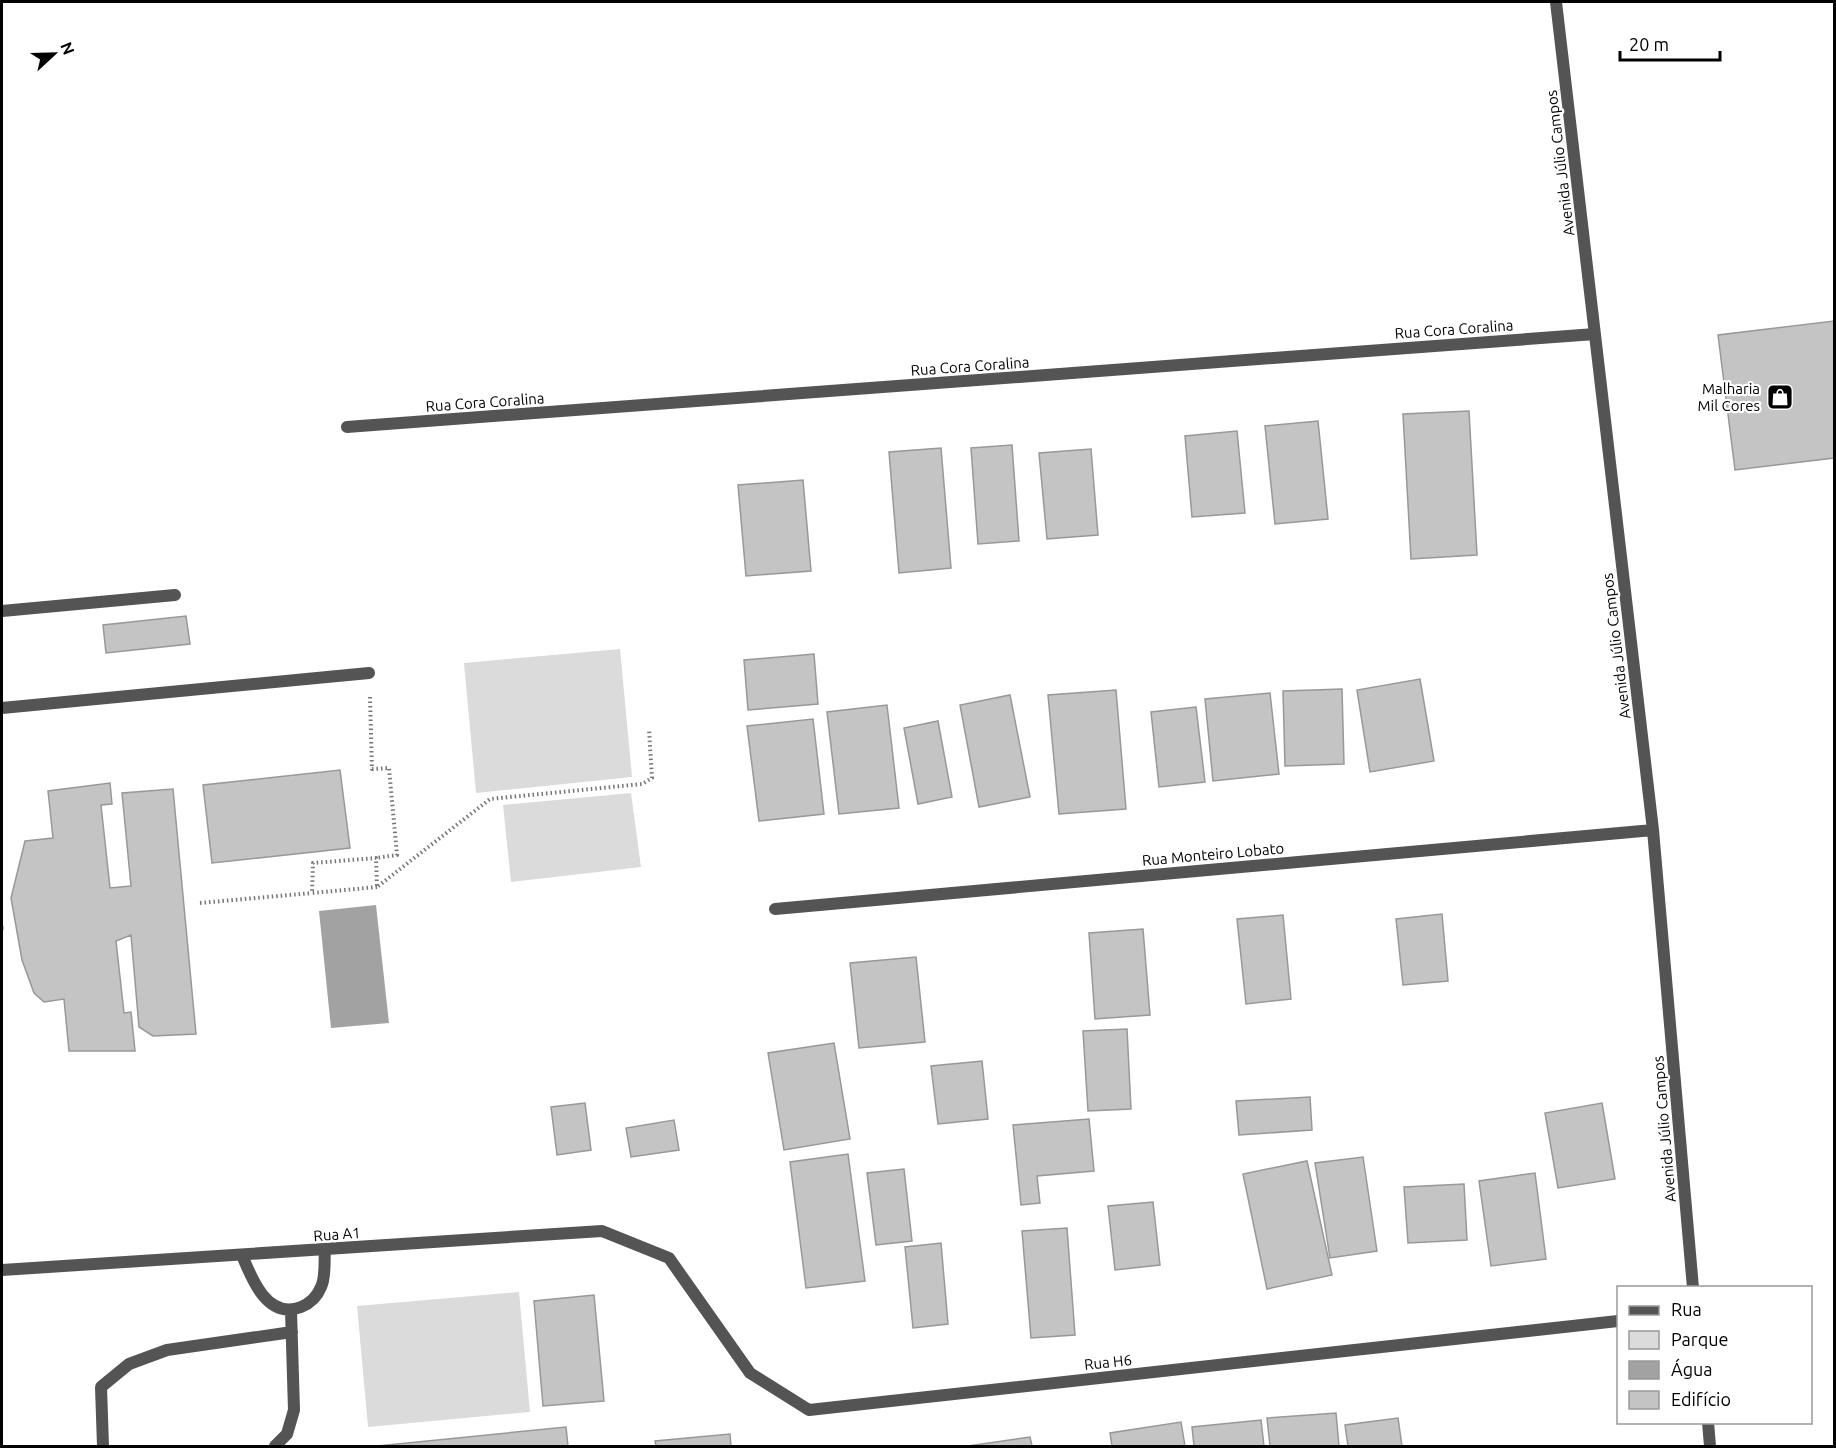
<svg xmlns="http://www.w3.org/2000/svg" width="1836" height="1448" font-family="Ubuntu,sans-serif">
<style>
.green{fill:#dbdbdb}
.water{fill:#a2a2a2}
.building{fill:#c4c4c4;stroke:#989898;stroke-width:1.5}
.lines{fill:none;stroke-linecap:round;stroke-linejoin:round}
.path{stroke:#767676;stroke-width:4;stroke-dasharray:1.5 3;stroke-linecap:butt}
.lane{stroke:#545454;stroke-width:12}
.street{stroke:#545454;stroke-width:12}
.labels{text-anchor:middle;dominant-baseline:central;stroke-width:4.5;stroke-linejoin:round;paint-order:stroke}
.street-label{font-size:15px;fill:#000;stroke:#fff}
.poi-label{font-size:15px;fill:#000;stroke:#fff;text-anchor:end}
</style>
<rect width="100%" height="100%" fill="#fff"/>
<path class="green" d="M620 649 632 777 476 793 464 663Z
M631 793 641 867 511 882 503 805Z
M519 1292 530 1412 368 1427 357 1306Z"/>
<path class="water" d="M376 905 389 1023 331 1028 319 911Z"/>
<path class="building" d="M1834 321V458L1735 470 1718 335Z
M1469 411 1477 555 1411 559 1403 414Z
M1318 421 1328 519 1275 524 1265 426Z
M1237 431 1245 513 1192 517 1185 436Z
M1012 445 1019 541 978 544 971 448Z
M941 448 951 568 899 573 889 452Z
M1091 449 1098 535 1047 539 1039 453Z
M803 480 811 571 746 576 738 485Z
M186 616 190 644 106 653 103 625Z
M814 654 818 704 748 710 744 660Z
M1420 679 1434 761 1370 772 1357 690Z
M1342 689 1344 764 1285 766 1283 691Z
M1116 690 1126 809 1059 814 1048 695Z
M1270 693 1279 774 1213 781 1205 699Z
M1010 695 1030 797 979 807 960 705Z
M887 705 899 808 839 814 827 712Z
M1196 707 1205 782 1159 787 1151 712Z
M813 719 824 814 759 821 747 726Z
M938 721 952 797 918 804 904 728Z
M340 770 350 848 212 863 203 785Z
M110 783 112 804 101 805 110 888 131 886 122 793 173 789 196 1034 153 1036 139 1027 131 935 116 941 124 1013 131 1012 135 1051H69L64 999 44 1002 34 993 22 960 11 898 25 841 53 838 48 791Z
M1442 914 1448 981 1403 985 1396 919Z
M1283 915 1291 999 1246 1004 1237 919Z
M1143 929 1150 1015 1095 1019 1089 933Z
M916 957 925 1042 859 1048 850 963Z
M1127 1029 1131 1109 1088 1111 1083 1031Z
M834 1043 850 1139 784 1150 768 1053Z
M982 1061 988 1119 938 1124 931 1066Z
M1310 1097 1312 1130 1239 1135 1236 1101Z
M585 1103 591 1150 557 1155 551 1107Z
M1602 1103 1615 1179 1558 1188 1545 1113Z
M1089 1119 1094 1171 1037 1176 1040 1203 1021 1205 1013 1125Z
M674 1120 679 1150 631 1157 626 1128Z
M848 1154 865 1281 806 1288 790 1162Z
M1363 1157 1377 1251 1330 1258 1315 1163Z
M1307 1161 1332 1275 1267 1289 1243 1174Z
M904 1169 912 1241 876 1245 867 1173Z
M1535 1173 1546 1259 1491 1266 1479 1181Z
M1464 1184 1467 1240 1408 1243 1404 1187Z
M1153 1202 1160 1265 1115 1270 1108 1206Z
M1067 1228 1075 1335 1031 1338 1022 1231Z
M941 1243 948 1324 913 1328 905 1247Z
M594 1295 604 1401 543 1406 534 1301Z
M1336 1413 1339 1446H1270L1267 1418Z
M1398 1418 1402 1446H1348L1345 1425Z
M1261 1420 1264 1446H1194L1192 1427Z
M1181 1422 1185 1446H1112L1110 1433Z
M566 1427 568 1446H377Z
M730 1434 731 1446H656L655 1441Z
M1030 1437 1032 1446H968Z"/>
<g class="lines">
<path class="path" d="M370 697 372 769 389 768 397 855 376 858
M377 887 312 893 313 863 376 858 377 887 490 799 642 784 652 778 649 729
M200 903 312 893
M2 928H6"/>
<path class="lane" d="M2 708 369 673
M242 1255C252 1280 268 1320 301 1307 311 1303 317 1297 321 1287 326 1277 324 1261 325 1250
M103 1446 101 1387 129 1364 167 1350 292 1332
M275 1446 287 1434 294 1410 291 1311"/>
<path class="street" d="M1556 2 1653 830 1693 1288
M347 427 1595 334
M2 611 175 595
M775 909 1653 830
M2 1270 602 1231 669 1258 750 1373 809 1410 1618 1321
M1708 1422 1710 1446"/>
</g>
<defs>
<symbol id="shop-square" viewBox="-11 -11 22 22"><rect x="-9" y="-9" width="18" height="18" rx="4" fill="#000" stroke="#fff"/><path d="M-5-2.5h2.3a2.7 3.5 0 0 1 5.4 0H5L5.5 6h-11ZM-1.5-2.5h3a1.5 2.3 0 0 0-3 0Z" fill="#fff"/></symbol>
</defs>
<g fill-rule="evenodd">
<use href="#shop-square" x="1765" y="382" width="30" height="30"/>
</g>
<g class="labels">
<g class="street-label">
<text transform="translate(1560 163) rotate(-97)">Avenida Júlio Campos</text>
<text transform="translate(1454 329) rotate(-4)">Rua Cora Coralina</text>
<text transform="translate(970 366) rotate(-4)">Rua Cora Coralina</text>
<text transform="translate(485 402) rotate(-4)">Rua Cora Coralina</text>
<text transform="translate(1616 646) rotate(-97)">Avenida Júlio Campos</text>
<text transform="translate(1213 854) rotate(-5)">Rua Monteiro Lobato</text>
<text transform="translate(1664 1129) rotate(-95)">Avenida Júlio Campos</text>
<text transform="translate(337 1234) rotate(-4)">Rua A1</text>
<text transform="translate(1108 1362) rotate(-6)">Rua H6</text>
</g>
<g class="poi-label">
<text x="1760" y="388">Malharia<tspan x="1760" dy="17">Mil Cores</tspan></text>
</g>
</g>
<rect width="1836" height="1448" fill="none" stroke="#000000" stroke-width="6"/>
<rect x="1617" y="1286" width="195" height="138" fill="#ffffff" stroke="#999999" stroke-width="1.5"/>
<rect x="1629" y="1306" width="30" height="9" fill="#545454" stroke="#999999" stroke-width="1.5"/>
<text x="1671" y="1316" font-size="18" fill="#000000">Rua</text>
<rect x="1629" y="1331" width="30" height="18" fill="#dbdbdb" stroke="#999999" stroke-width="1.5"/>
<text x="1671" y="1346" font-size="18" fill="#000000">Parque</text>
<rect x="1629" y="1361" width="30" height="18" fill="#a2a2a2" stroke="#999999" stroke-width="1.5"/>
<text x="1671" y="1376" font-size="18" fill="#000000">Água</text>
<rect x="1629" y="1391" width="30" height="18" fill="#c4c4c4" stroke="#999999" stroke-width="1.5"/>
<text x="1671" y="1406" font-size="18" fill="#000000">Edifício</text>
<g transform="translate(54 54) rotate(68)" stroke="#ffffff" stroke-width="4.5" paint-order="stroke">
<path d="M0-4.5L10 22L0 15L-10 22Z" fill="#000000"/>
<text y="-9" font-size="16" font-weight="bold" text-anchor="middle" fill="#000000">N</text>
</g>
<path d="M1620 51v9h100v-9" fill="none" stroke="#000000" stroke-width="3"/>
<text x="1629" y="51" font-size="18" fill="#000000" stroke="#ffffff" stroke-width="4.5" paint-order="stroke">20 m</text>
</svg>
